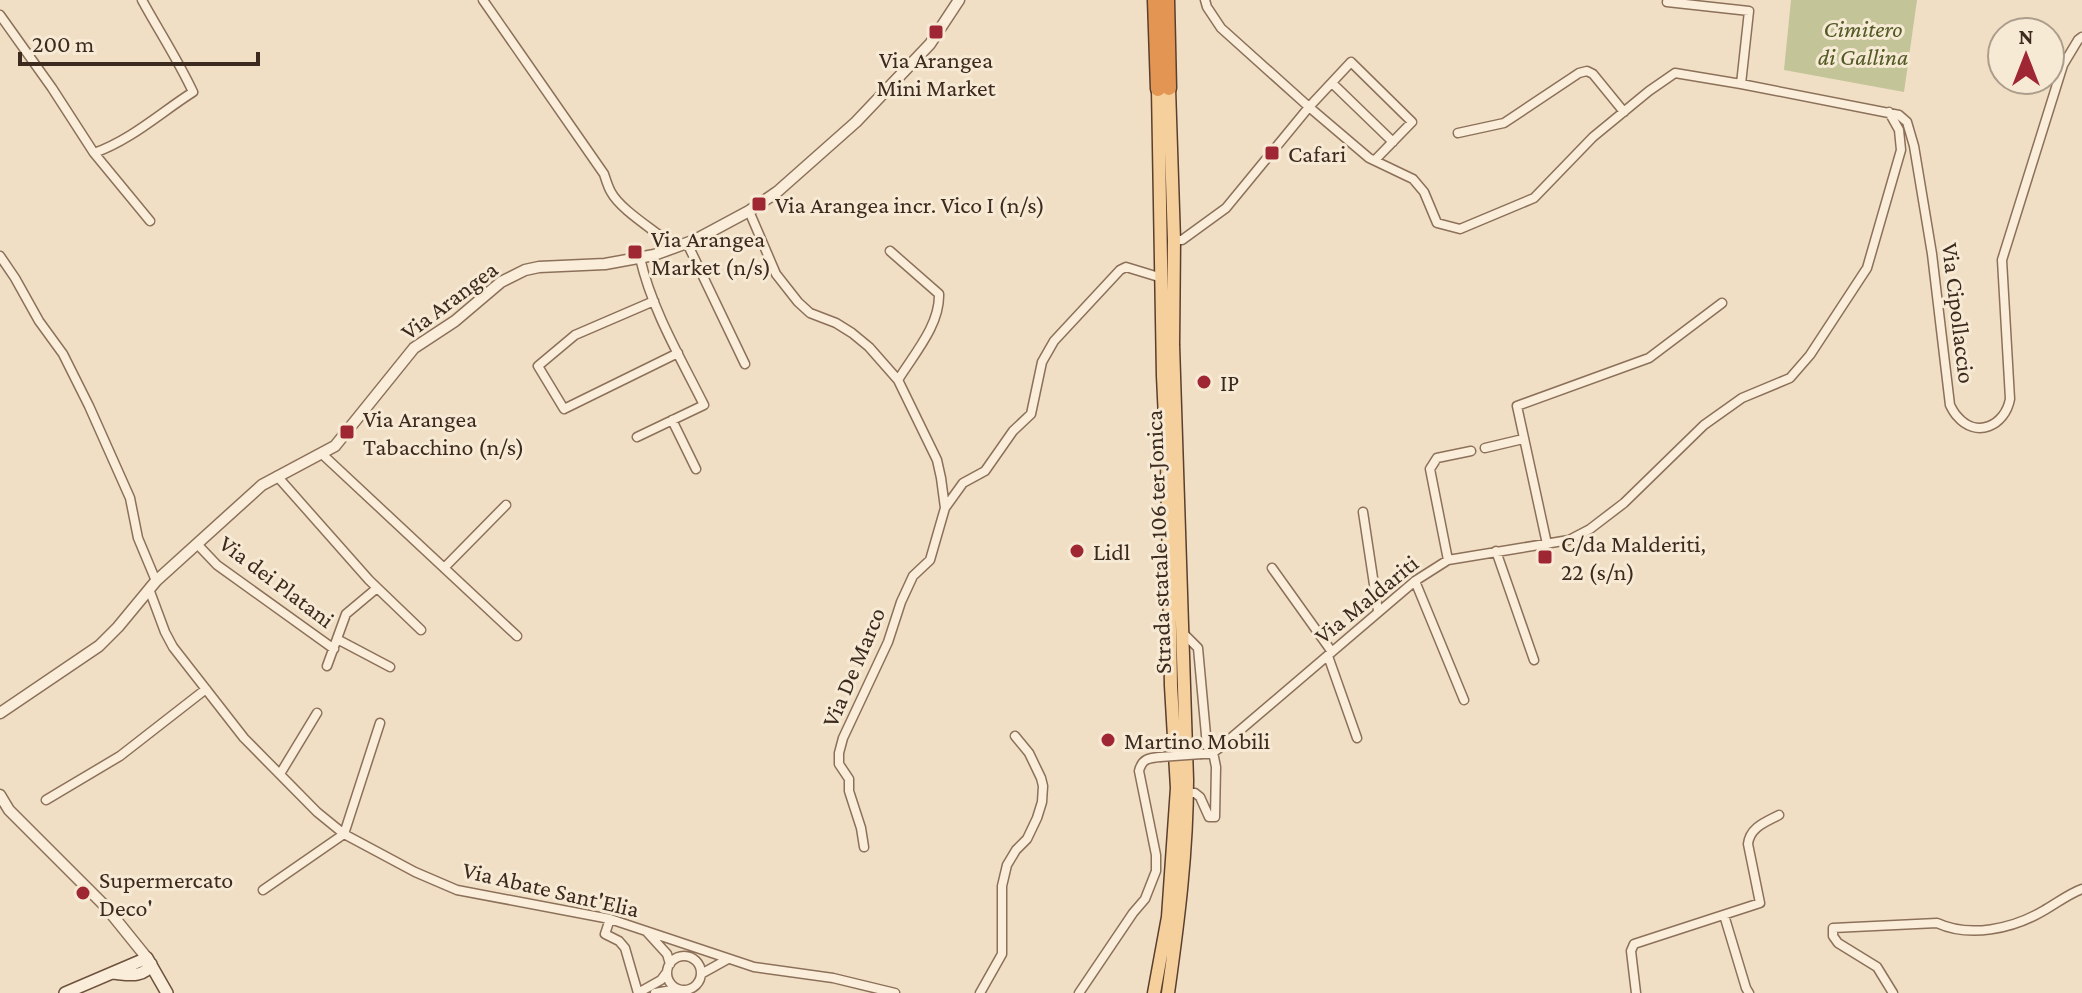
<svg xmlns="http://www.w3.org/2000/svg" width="2082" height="993" font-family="'Crimson Pro',serif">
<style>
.cemetery{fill:#c3c497}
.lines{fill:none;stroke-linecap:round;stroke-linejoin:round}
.minor-casing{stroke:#8c705a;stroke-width:11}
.tertiary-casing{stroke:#8c705a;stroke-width:13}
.secondary-casing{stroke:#6e513d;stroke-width:14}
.primary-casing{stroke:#5a3e2e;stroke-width:15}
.motorway-casing{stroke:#5a3e2e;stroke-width:17}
.minor{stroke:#faedd9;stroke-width:8}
.tertiary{stroke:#faedd9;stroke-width:10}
.secondary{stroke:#faedd9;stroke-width:11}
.primary{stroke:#f5d09c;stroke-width:12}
.motorway{stroke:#e39653;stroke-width:14}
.minor-bridge-casing{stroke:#8c705a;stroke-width:11;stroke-linecap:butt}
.minor-bridge{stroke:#faedd9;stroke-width:8}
.poi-dot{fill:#9e2733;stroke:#f7ead5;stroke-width:3}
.labels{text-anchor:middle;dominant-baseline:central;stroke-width:6;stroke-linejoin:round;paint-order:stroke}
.park-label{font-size:24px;font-style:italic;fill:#515924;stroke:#f7ead5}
.poi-label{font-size:24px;fill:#3c2a1e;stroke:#f7ead5;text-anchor:start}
.street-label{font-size:24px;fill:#3c2a1e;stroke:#f7ead5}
</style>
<rect width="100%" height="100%" fill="#f0dfc5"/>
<path class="cemetery" d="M1791 0H1917L1904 92 1784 70Z"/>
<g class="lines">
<defs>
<path id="minor" d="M483 0 604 174C606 180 608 187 611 192 621 211 658 232 675 248
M1205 0 1207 7 1221 28 1309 107 1369 158 1413 179 1424 192 1437 223 1460 229 1534 198 1593 137 1649 91 1675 73 1741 84 1899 115 1907 122 1914 146 1932 254 1950 405C1952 409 1954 413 1957 416 1976 439 2005 426 2010 399L2002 260 2063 65 2078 40 2082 37
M1667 2 1749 11 1741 84
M0 15 52 88 94 153 150 221
M1332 83 1393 142
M1458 133 1504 123 1579 73 1587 71 1593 74 1624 112
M94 153C131 140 160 113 193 92 178 60 159 31 142 0
M749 211 776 274 798 302 810 313 836 323 852 333 869 347 898 380 937 460 941 478 945 508 930 560 913 576 901 602 888 642 843 738 839 753V764L849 779V791L861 828 864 847
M1174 240H1182L1226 208 1309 107 1351 62 1412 122 1375 160
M687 243 745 364
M890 251 939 294C940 325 914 354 898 380
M0 256 15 278 39 321 63 354 89 406 130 498 138 538 156 581
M654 301 575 335 538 366 564 409 678 353
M672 420 696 469
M637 437 704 405C680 357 652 310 640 258
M1485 448 1523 439
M322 454 517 636
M277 476 369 580 421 630
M945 508 963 483 985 471 1013 431 1031 414 1042 362 1054 341 1120 270 1126 267 1162 278
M1363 512 1378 611
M1547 544 1517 406 1649 358 1722 303
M198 545 217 565 334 649
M1496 551 1534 660
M1448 560 1430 469 1437 458 1471 451
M444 568 506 505
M1272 568 1332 652
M1415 581 1464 700
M149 589 165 632 173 647 244 738 317 812 344 834 415 872 457 890 610 919 754 967 833 978 895 993
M1183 633 1198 648 1207 746 1214 757 1216 767 1215 817H1209L1200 797 1195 793H1187
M337 639 390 667
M1328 656 1357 738
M327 666 346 614 377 588
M1202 754H1211L1218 749 1415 581 1448 560 1569 540 1590 529 1624 503 1704 425 1742 398 1790 378 1810 355 1867 268 1901 150 1899 130 1889 112
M280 774 317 713
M46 800 120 756 206 689
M263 890 344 834 380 723
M1724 915 1746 988 1749 993
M610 919 605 934 619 941 625 948 638 993 661 980 667 972
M647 932 667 954 670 964
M667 973a17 17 0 1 1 34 0a17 17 0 1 1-34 0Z
M701 974 728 959
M655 993 677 989
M980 993 1002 954V886L1007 865 1016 850 1027 839 1037 818 1042 802 1043 786 1041 778 1029 753 1015 736
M1079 993 1133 913 1145 899 1156 871V855L1139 771C1142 759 1148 758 1160 757
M1636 993 1631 951 1634 944 1760 903 1748 844C1750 827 1766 822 1779 815
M1893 993 1877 967 1838 943 1833 936V928L1937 923C1970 938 2012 929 2043 911 2056 904 2068 894 2082 889"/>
<path id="tertiary" d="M0 713 99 646 118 627 156 581 262 485 335 446 414 348 455 321 501 282 525 270 539 267 605 264 654 255 695 240 749 211 777 192 856 122 930 44 959 0
M0 795 9 810 105 906 147 958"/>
<path id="secondary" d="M112 973C126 974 144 979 151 964
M65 993 147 958 167 993"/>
<path id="primary" d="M1154 993 1168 917 1177 788 1171 686 1167 462 1163 376 1158 89
M1168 993C1178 922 1187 852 1187 780L1173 345 1174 240 1169 88"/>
<path id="motorway" d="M1155 0 1158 89
M1167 0 1169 88"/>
</defs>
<use href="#minor" class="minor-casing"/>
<use href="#tertiary" class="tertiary-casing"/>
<use href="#secondary" class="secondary-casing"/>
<use href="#primary" class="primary-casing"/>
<use href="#motorway" class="motorway-casing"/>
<use href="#minor" class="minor"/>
<use href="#tertiary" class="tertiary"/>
<use href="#secondary" class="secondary"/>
<use href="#primary" class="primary"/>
<use href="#motorway" class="motorway"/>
<defs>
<path id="minor-bridge" d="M1160 757 1202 754"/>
</defs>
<use href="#minor-bridge" class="minor-bridge-casing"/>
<use href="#minor-bridge" class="minor-bridge"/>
</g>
<g class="poi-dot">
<rect x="928" y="24" width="16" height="16" rx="4"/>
<rect x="1264" y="145" width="16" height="16" rx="4"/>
<rect x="751" y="196" width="16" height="16" rx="4"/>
<rect x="627" y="244" width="16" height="16" rx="4"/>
<circle cx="1204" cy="382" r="8"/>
<rect x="339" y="424" width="16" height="16" rx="4"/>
<circle cx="1077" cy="551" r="8"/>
<rect x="1537" y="549" width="16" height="16" rx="4"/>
<circle cx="1108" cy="740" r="8"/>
<circle cx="83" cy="893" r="8"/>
</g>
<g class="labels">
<g class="park-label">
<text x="1863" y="28">Cimitero<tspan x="1863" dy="28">di Gallina</tspan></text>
</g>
<g class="poi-label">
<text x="936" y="59" text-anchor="middle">Via Arangea<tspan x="936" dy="28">Mini Market</tspan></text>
<text x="1288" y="153">Cafari</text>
<text x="775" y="204">Via Arangea incr. Vico I (n/s)</text>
<text x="651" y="238">Via Arangea<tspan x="651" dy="28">Market (n/s)</tspan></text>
<text x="1220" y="382">IP</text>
<text x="363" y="418">Via Arangea<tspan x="363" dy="28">Tabacchino (n/s)</tspan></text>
<text x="1561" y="543">C/da Malderiti,<tspan x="1561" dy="28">22 (s/n)</tspan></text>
<text x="1093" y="551">Lidl</text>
<text x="1124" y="740">Martino Mobili</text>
<text x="99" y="879">Supermercato<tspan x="99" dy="28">Deco'</tspan></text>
</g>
<g class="street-label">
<text transform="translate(449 300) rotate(-37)">Via Arangea</text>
<text transform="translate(1959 313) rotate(83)">Via Cipollaccio</text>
<text transform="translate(1158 542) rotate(-92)">Strada statale 106 ter Jonica</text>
<text transform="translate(277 581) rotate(37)">Via dei Platani</text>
<text transform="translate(1366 599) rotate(-39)">Via Maldariti</text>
<text transform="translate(853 667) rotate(-67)">Via De Marco</text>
<text transform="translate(551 889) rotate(13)">Via Abate Sant'Elia</text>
</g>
</g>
<g transform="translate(2026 56)"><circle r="38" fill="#f7ead5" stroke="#ac9d8c" stroke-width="2"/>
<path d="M0-6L14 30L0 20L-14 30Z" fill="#9e2733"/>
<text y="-12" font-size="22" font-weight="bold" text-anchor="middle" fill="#3c2a1e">N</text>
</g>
<path d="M20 52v12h238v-12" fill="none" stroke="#3c2a1e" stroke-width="4"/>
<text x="32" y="52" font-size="24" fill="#3c2a1e" stroke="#f7ead5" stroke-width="6" paint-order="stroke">200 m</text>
</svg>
